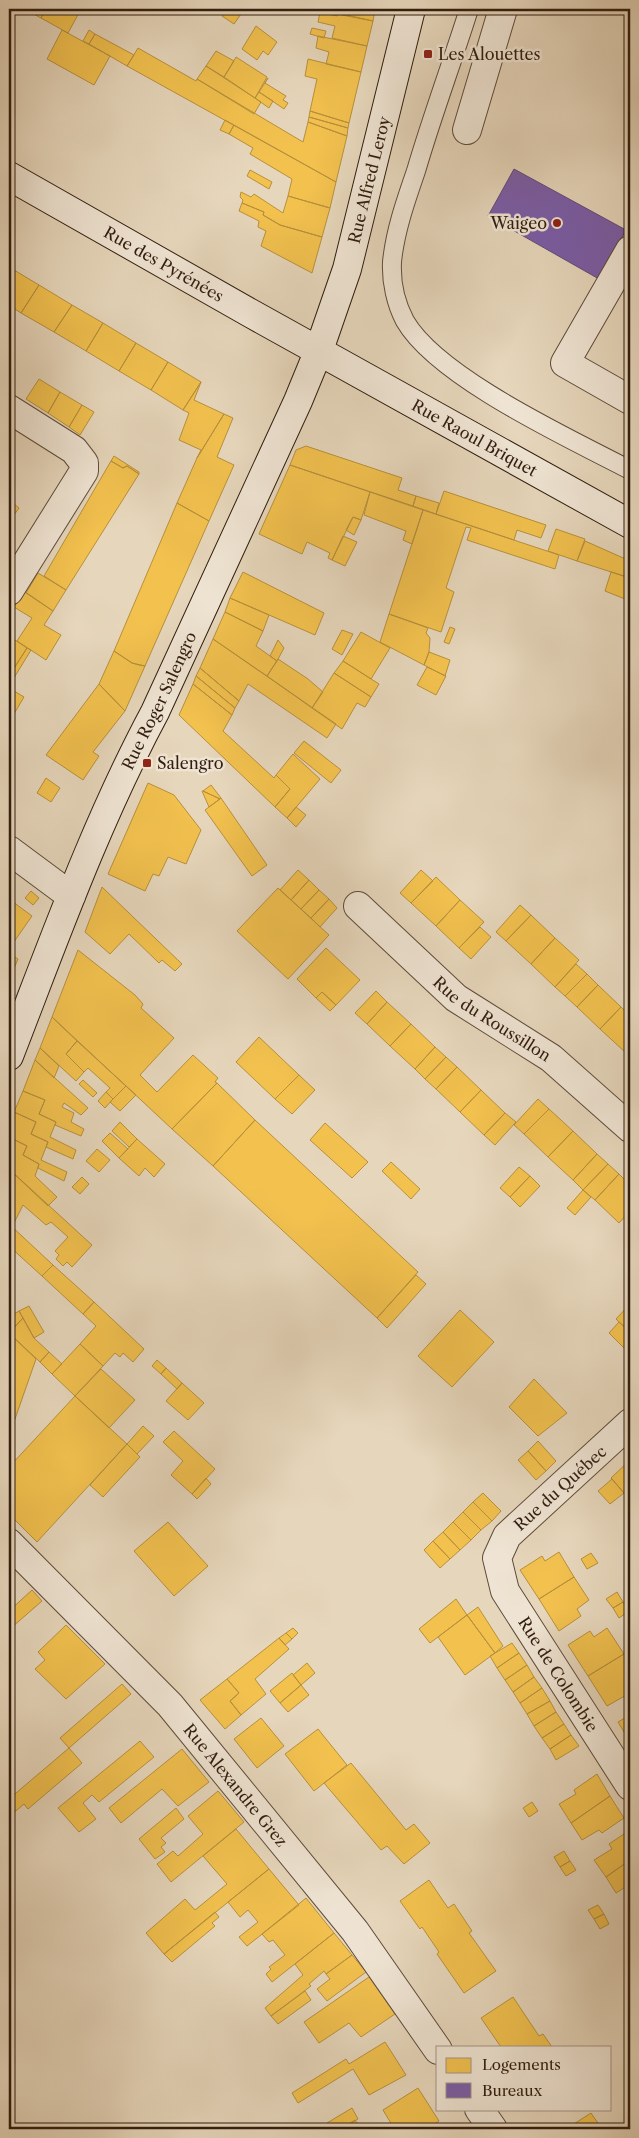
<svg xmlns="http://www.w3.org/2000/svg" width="639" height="2138" font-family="'Libre Caslon Text',serif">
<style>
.homes{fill:#f2c14e;stroke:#b8903b}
.offices{fill:#7b5ea7;stroke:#644a79}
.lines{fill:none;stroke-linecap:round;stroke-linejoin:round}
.lane-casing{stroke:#5e4b3a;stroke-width:20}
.street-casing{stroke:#5e4b3a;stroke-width:30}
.secondary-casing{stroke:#301d0f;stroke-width:30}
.lane{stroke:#efe4d3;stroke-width:18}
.street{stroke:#efe4d3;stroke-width:28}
.secondary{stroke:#efe4d3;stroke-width:28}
.poi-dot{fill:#8f2418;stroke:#efe4d3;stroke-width:2}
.labels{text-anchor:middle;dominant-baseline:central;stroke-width:5;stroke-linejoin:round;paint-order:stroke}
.poi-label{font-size:16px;fill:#301d0f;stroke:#efe4d3;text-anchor:start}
.street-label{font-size:16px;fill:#301d0f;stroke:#efe4d3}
</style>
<rect width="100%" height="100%" fill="#e6d6bb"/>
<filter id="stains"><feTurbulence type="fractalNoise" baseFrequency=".004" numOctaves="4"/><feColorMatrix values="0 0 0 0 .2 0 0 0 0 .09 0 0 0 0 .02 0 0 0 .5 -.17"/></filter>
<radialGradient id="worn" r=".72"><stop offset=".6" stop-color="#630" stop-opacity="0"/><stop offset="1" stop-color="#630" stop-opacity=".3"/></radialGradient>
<path class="homes" d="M29 9H46L41 18 28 11Z
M46 9H81L68 33 41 18Z
M227 9H233L241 14 234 24 222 16Z
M311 9H375L373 21Z
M320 12 337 16 338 13 373 21 367 46 332 38 335 26 318 22Z
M256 26 277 42 268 55 263 51 257 60 242 49Z
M312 28 326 31 324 38 310 34Z
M62 30 110 56 94 85 47 59Z
M89 30 95 34 89 44 83 41Z
M95 34 134 55 127 66 89 44Z
M318 36 367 46 361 72 326 64 329 52 316 48Z
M138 48 196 81 197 79 303 142 308 122 347 136 336 182 127 66Z
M216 51 234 61 224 77 206 66Z
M236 57 267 77 255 98 224 77Z
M308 59 361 72 349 123 310 111 317 79 305 76Z
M206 66 261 102 254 114 197 79Z
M268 78 265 83 286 96 283 100 288 103 284 109 259 92Z
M259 92 273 101 269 108 255 98Z
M310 111 349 123 348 128 309 117Z
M309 117 348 128 347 136 308 122Z
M225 120 234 125 229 134 220 130Z
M234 125 336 182 330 208 288 196 292 179 250 154 253 148 229 134Z
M250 170 272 182 269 189 247 176Z
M241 192 251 197 254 194 283 213 288 196 330 208 322 237 280 225 263 215 264 212 242 203 243 200 240 197Z
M242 203 264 212 263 215 280 225 322 237 312 273 261 246 266 231 258 227 259 221 239 211Z
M9 267 39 285 21 313 9 305Z
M39 285 72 305 54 332 21 313Z
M72 305 103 323 86 351 54 332Z
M103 323 136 343 119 371 86 351Z
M136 343 168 362 151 390 119 371Z
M168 362 201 382 183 410 151 390Z
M39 379 60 392 48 413 26 399Z
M201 382 194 400 224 414 197 458 201 450 179 440 189 413 183 410Z
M60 392 82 405 69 427 48 413Z
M82 405 94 412 80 435 69 427Z
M224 414 233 418 217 457 234 465 209 521 177 503 197 458Z
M306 446 402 478 398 490 416 496 413 506 290 465 296 450Z
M114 456 139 472V474L127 466 123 468 111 461Z
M111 461 123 468 127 466 139 474 66 590 44 576Z
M290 465 370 492 361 520 353 517 332 560 328 558 330 553 307 542 302 554 259 534Z
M444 491 546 525 541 538 517 530 514 540 436 514Z
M370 492 423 510 412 544 403 540 406 531 364 515Z
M416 496 439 503 436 514 413 506Z
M9 500 19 508 9 522Z
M177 503 209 521 145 666 139 665 132 663 114 651Z
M423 510 559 555 555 569 467 540 471 528 466 527 446 588 454 592 441 632 389 614Z
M353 517 361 520 354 535 346 530Z
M556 529 585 539 577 561 548 551Z
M343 536 357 542 345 566 332 560Z
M585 541 630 561V578L577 561Z
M243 572 324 613 315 635 230 598Z
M611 572 630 578V601L605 591Z
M38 573 66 590 53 611 26 593Z
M24 591 53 611 44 625 61 635 46 660 17 641 32 618 14 607Z
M230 598 269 615 263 631 225 612Z
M225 612 263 631 256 646 277 661 267 676 213 639Z
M389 614 428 628 426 633 430 638 429 652 424 665 380 642Z
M450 627 455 629 449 644 444 642Z
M342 630 353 634 342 655 332 649Z
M361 632 390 648 371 679 343 661Z
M9 636 27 648 9 676Z
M213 639 336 724 327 738 248 684 239 701 200 668Z
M278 640 284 648 277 661 270 656Z
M27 648 31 650 9 686V676Z
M114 651 132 663 145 666 125 711 99 684Z
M429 652 450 660 445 676 424 665Z
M278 659 308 679 323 692 312 708 267 676Z
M343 661 379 684 371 697 334 673Z
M427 667 446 676 436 695 417 685Z
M200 668 239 701 235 708 196 676Z
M334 673 371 697 365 707 357 703 342 729 312 708Z
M196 676 235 708 232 715 193 684Z
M99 684 125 711 93 752 99 756 83 780 46 755Z
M193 684 232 715 223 731 274 778 276 775 290 789 275 807 179 715Z
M9 688 24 697 11 719 9 717Z
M304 741 341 770 331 783 294 753Z
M293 754 320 779 287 818 275 807 290 789 276 775Z
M46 778 60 788 51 802 37 793Z
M148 783 174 795 201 830 186 864 168 857 159 876 153 874 145 891 108 874Z
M211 785 221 798 220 799 203 791Z
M202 791H203L220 799 209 807Z
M221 798 267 865 252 876 205 810Z
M296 807 306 815 296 827 287 818Z
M298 870 309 880 291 900 280 890Z
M421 870 433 881 411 903 400 893Z
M436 877 460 900 436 926 411 903Z
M309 880 319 890 301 909 291 900Z
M102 887 182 964 175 971 162 960 159 963 129 934 110 954 85 932Z
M278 888 329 935 288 979 237 931Z
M319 890 329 899 311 918 301 909Z
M31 891 39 898 33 905 25 898Z
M9 899 32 916 9 949Z
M329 899 337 908 320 927 311 918Z
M460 900 484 922 459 948 436 926Z
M520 905 531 915 506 941 496 932Z
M531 915 555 938 531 964 506 941Z
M480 927 491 937 471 959 459 948Z
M555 938 579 960 555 987 531 964Z
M326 948 360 980 336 1005 322 992 316 998 297 979Z
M78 950 135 995 143 1004 141 1008 174 1038 140 1075 157 1092 193 1055 218 1078 215 1082 217 1083 172 1129 52 1017Z
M9 953 18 959 9 980Z
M576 964 587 974 565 996 555 987Z
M587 974 598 985 577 1007 565 996Z
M598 985 621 1007 600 1029 577 1007Z
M376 991 387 1002 367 1024 355 1013Z
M322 992 336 1005 330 1011 316 998Z
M387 1002 411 1024 390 1046 367 1024Z
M621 1007 630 1016V1047L625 1052 600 1029Z
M52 1017 77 1041 66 1054 84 1072 76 1081 40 1048Z
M411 1024 435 1047 415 1069 390 1046Z
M259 1037 299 1075 275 1099 236 1062Z
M77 1041 126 1086 113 1099 106 1092 110 1088 88 1068 84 1072 66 1054Z
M435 1047 446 1057 425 1079 415 1069Z
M40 1048 59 1066 54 1078 35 1060Z
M446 1057 457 1067 436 1089 425 1079Z
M35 1060 88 1108 81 1115 64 1103 62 1107 74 1113 71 1122 84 1129 81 1136 55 1125 56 1122 39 1114 45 1100 23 1091Z
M457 1067 481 1090 460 1112 436 1089Z
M299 1075 315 1090 292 1114 275 1099Z
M83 1080 97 1093 93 1097 79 1084Z
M217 1083 255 1120 213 1166 172 1129Z
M126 1086 136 1095 120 1111 110 1102Z
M481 1090 505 1113 484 1135 460 1112Z
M23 1091 45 1100 39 1114 56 1122 50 1137 76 1150 73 1159 46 1147 48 1142 31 1134 36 1122 14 1112Z
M106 1092 113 1099 105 1108 98 1101Z
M538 1099 549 1109 524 1134 514 1125Z
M549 1109 573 1131 548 1157 524 1134Z
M14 1112 36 1122 31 1134 48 1142 41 1160 67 1172 64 1181 38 1168 39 1164 23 1155 27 1146 9 1137V1126Z
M505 1113 516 1122 495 1145 484 1135Z
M255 1120 418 1272 377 1318 213 1166Z
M120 1122 137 1139 129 1147 112 1131Z
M325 1123 368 1162 352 1178 310 1140Z
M573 1131 597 1154 573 1180 548 1157Z
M110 1133 128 1149 119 1158 102 1141Z
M9 1137 27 1146 23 1155 39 1164 35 1176 57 1197 48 1206 9 1169Z
M137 1139 165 1164 154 1177 145 1168 139 1176 119 1158Z
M97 1149 110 1160 99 1172 86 1161Z
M597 1154 608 1164 583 1190 573 1180Z
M391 1162 420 1189 411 1199 382 1171Z
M608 1164 619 1174 595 1200 583 1190Z
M519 1167 530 1176 510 1197 500 1188Z
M9 1169 92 1245 72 1267 67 1262 63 1266 56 1259 59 1255 55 1251 68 1237 51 1222 46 1225 23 1205 12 1227 9 1224Z
M619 1174 630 1185V1211L619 1223 595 1200Z
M530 1176 540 1186 520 1207 510 1197Z
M82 1177 89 1184 80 1194 72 1187Z
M583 1190 591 1197 575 1215 567 1208Z
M9 1224 53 1265 42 1276 9 1246 13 1241 9 1237Z
M53 1265 94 1302 83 1314 42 1276Z
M416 1275 426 1284 387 1328 377 1318Z
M94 1302 144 1349 133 1362 123 1353 120 1357 115 1353 103 1366 80 1344 96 1326 83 1314Z
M630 1304V1332L616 1319Z
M29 1306 44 1332 34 1338 19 1311Z
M9 1309 14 1314 19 1311 23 1318 9 1333Z
M460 1310 494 1342 452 1387 418 1356Z
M23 1318 34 1338 49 1352 40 1362 9 1333Z
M619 1322 630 1332V1354L609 1333Z
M9 1333 36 1359 9 1436Z
M80 1344 103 1366 75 1396 52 1374Z
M49 1352 62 1364 52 1374 40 1362Z
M157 1360 166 1368 161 1374 152 1366Z
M166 1368 182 1383 177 1389 161 1374Z
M101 1369 135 1400 109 1428 75 1396Z
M534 1379 567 1413 538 1436 509 1407Z
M182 1383 204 1403 188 1420 166 1401Z
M75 1396 127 1444 37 1542 9 1514V1465L10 1466Z
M143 1426 154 1436 137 1454 127 1444Z
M174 1431 215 1469 192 1494 171 1475 183 1461 163 1442Z
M538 1441 556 1461 546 1471 528 1451Z
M127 1444 140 1457 103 1497 90 1485Z
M528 1451 546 1471 536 1480 518 1460Z
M630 1460V1500L611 1478Z
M206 1478 211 1484 197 1499 192 1494Z
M612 1479 624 1493 610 1504 598 1491Z
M483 1493 501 1511 492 1521 473 1502Z
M473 1502 492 1521 481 1530 463 1512Z
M463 1512 481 1530 471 1540 453 1522Z
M168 1522 208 1566 174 1596 134 1551Z
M453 1522 471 1540 460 1550 443 1532Z
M443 1532 460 1550 450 1559 433 1541Z
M433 1541 450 1559 440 1568 424 1550Z
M559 1552 574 1577 539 1599 520 1570 542 1556 545 1561Z
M591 1553 598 1563 587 1569 581 1559Z
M574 1577 589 1600 577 1609 581 1616 559 1631 539 1599Z
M32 1590 42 1601 11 1628 9 1625V1611Z
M617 1592 623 1602 613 1608 606 1599Z
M456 1599 467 1615 430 1643 419 1629Z
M623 1602 629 1611 619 1618 613 1608Z
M478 1607 503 1646 495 1653 467 1615Z
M467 1615 495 1653 465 1675 438 1637Z
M66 1625 105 1664 66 1699 35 1669 45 1660 38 1652Z
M293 1628 298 1633 292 1639 286 1633Z
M607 1628 624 1654 588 1676 568 1645 590 1631 594 1637Z
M286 1633 292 1639 285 1645 279 1638Z
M279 1638 289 1649 255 1679 266 1694 241 1715 230 1701 239 1693 227 1679Z
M512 1643 519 1653 497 1668 490 1656Z
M519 1653 527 1665 505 1680 497 1668Z
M624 1654 630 1664V1684L626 1686 630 1693 607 1706 588 1676Z
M307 1663 315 1673 301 1685 293 1675Z
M527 1665 534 1677 513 1692 505 1680Z
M292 1673 301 1685 280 1703 270 1691Z
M534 1677 542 1688 520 1703 513 1692Z
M227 1679 239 1693 230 1701 241 1715 225 1729 200 1700Z
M122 1684 131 1694 69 1748 60 1738Z
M301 1685 309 1695 288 1712 280 1703Z
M542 1688 550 1701 527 1714 520 1703Z
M550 1701 556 1712 534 1726 527 1714Z
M556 1712 564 1724 542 1738 534 1726Z
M630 1715V1742L618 1722Z
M261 1718 284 1746 257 1768 234 1739Z
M564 1724 571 1735 550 1749 542 1738Z
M318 1729 347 1765 314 1791 285 1754Z
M571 1735 579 1746 556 1760 550 1749Z
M140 1741 154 1757 99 1802 92 1795 83 1803 96 1819 79 1832 58 1808Z
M69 1748 82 1763 28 1809 24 1804 10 1816 9 1799Z
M182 1749 209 1782 178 1806 162 1789 121 1823 109 1808Z
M351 1763 406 1830 414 1824 430 1843 404 1864 387 1846 381 1850 324 1783Z
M597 1774 610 1796 571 1823 559 1804 576 1794 574 1790Z
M218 1791 244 1822 171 1882 157 1864 173 1851 178 1856 203 1834 188 1816Z
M610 1796 624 1818 602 1833 599 1830 582 1840 571 1823Z
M532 1802 538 1811 529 1817 523 1808Z
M176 1808 184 1819 161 1838 166 1843 161 1847 165 1852 155 1859 139 1839Z
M236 1829 269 1869 164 1954 146 1933 185 1899 195 1910 227 1884 203 1856Z
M630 1830V1860L606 1877 594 1860 612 1849 609 1844Z
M564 1851 570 1861 560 1867 554 1857Z
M630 1860V1884L616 1893 606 1877Z
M570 1861 576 1870 566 1876 560 1867Z
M269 1869 299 1905 247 1946 239 1937 258 1922 248 1910 240 1917 228 1902Z
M429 1880 448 1908 454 1904 472 1931 469 1933 496 1971 464 1993 437 1954 439 1952 422 1927 420 1929 400 1901Z
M306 1898 334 1933 272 1982 266 1974 271 1969 269 1967 285 1955 273 1940 269 1942 262 1934Z
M598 1905 604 1914 594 1919 588 1910Z
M215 1912 219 1917 212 1923 215 1926 172 1962 164 1954Z
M604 1914 609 1924 600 1929 594 1919Z
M334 1933 352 1955 326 1974 324 1971 309 1984 311 1986 271 2016 265 2008 303 1975 295 1964Z
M352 1955 366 1972 327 2001 317 1989 330 1979 326 1974Z
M369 1977 395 2014 361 2037 349 2023 319 2043 304 2022Z
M305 1991 311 2000 278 2024 271 2016Z
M513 1997 539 2036 543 2034 552 2047H501L481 2018Z
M385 2042 406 2075 369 2095 353 2069 298 2103 292 2093 346 2059 349 2064Z
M418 2088 439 2121 427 2129H386L392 2125 383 2110Z
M352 2108 358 2119 341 2129H331L327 2123Z
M591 2113 602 2129H566Z
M355 2120 361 2129H344L343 2128Z"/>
<path class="offices" d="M514 169 626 230 599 279 488 216Z"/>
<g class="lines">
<defs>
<path id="lane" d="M469 9C452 63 432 116 416 171 406 200 395 231 392 262 391 282 396 304 405 321 438 378 571 439 630 470"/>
<g id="street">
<path d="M467 130 503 9"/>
<path d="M630 250 565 363 630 400"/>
<path d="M9 409 74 450 84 463V471L9 591"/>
<path d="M9 850 71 896"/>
<path id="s1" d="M358 906 456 998 551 1058 630 1128"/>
<path id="s2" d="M630 1423 507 1536 497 1558 505 1591 630 1786"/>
<path id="s3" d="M9 1543 170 1705 355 1931 438 2050"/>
<path d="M479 2109 493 2129"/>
</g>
<g id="secondary">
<path id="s4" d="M9 176 252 314 630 524"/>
<path id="s5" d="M9 1056C54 940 96 822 155 712L298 401 319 350 347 269 411 9"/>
</g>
</defs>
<use href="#lane" class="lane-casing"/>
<use href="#street" class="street-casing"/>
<use href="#secondary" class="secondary-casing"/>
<use href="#lane" class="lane"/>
<use href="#street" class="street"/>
<use href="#secondary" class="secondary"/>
</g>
<g class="poi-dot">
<rect x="423" y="49" width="10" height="10" rx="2.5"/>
<circle cx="557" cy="223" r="5"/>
<rect x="142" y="758" width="10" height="10" rx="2.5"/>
</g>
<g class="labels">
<g class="poi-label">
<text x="438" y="54">Les Alouettes</text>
<text x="547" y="223" text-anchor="end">Waigeo</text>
<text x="157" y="763">Salengro</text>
</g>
<g class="street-label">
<text stroke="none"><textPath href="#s5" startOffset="949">Rue Alfred Leroy</textPath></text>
<text stroke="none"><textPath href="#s4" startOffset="178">Rue des Pyrénées</textPath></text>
<text stroke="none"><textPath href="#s4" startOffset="534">Rue Raoul Briquet</textPath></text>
<text stroke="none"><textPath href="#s5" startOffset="386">Rue Roger Salengro</textPath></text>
<text stroke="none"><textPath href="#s1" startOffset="176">Rue du Roussillon</textPath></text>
<text transform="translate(560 1488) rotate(-42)">Rue du Québec</text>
<text stroke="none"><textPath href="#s2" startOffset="324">Rue de Colombie</textPath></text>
<text stroke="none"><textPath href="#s3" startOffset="332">Rue Alexandre Grez</textPath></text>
</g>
</g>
<rect width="639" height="2138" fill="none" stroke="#e6d6bb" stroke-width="30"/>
<rect x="10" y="10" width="619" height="2118" fill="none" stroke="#301d0f" stroke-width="2.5"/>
<rect x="15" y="15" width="609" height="2108" fill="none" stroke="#301d0f"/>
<rect x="436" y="2046" width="175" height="65" fill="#efe4d3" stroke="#a39485"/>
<rect x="446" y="2058" width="25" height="15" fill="#f2c14e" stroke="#a39485"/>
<text x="482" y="2070" font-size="15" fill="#301d0f">Logements</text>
<rect x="446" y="2083" width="25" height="15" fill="#7b5ea7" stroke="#a39485"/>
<text x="482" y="2096" font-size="15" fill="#301d0f">Bureaux</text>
<rect width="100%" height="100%" filter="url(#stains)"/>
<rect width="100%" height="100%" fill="url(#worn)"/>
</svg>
